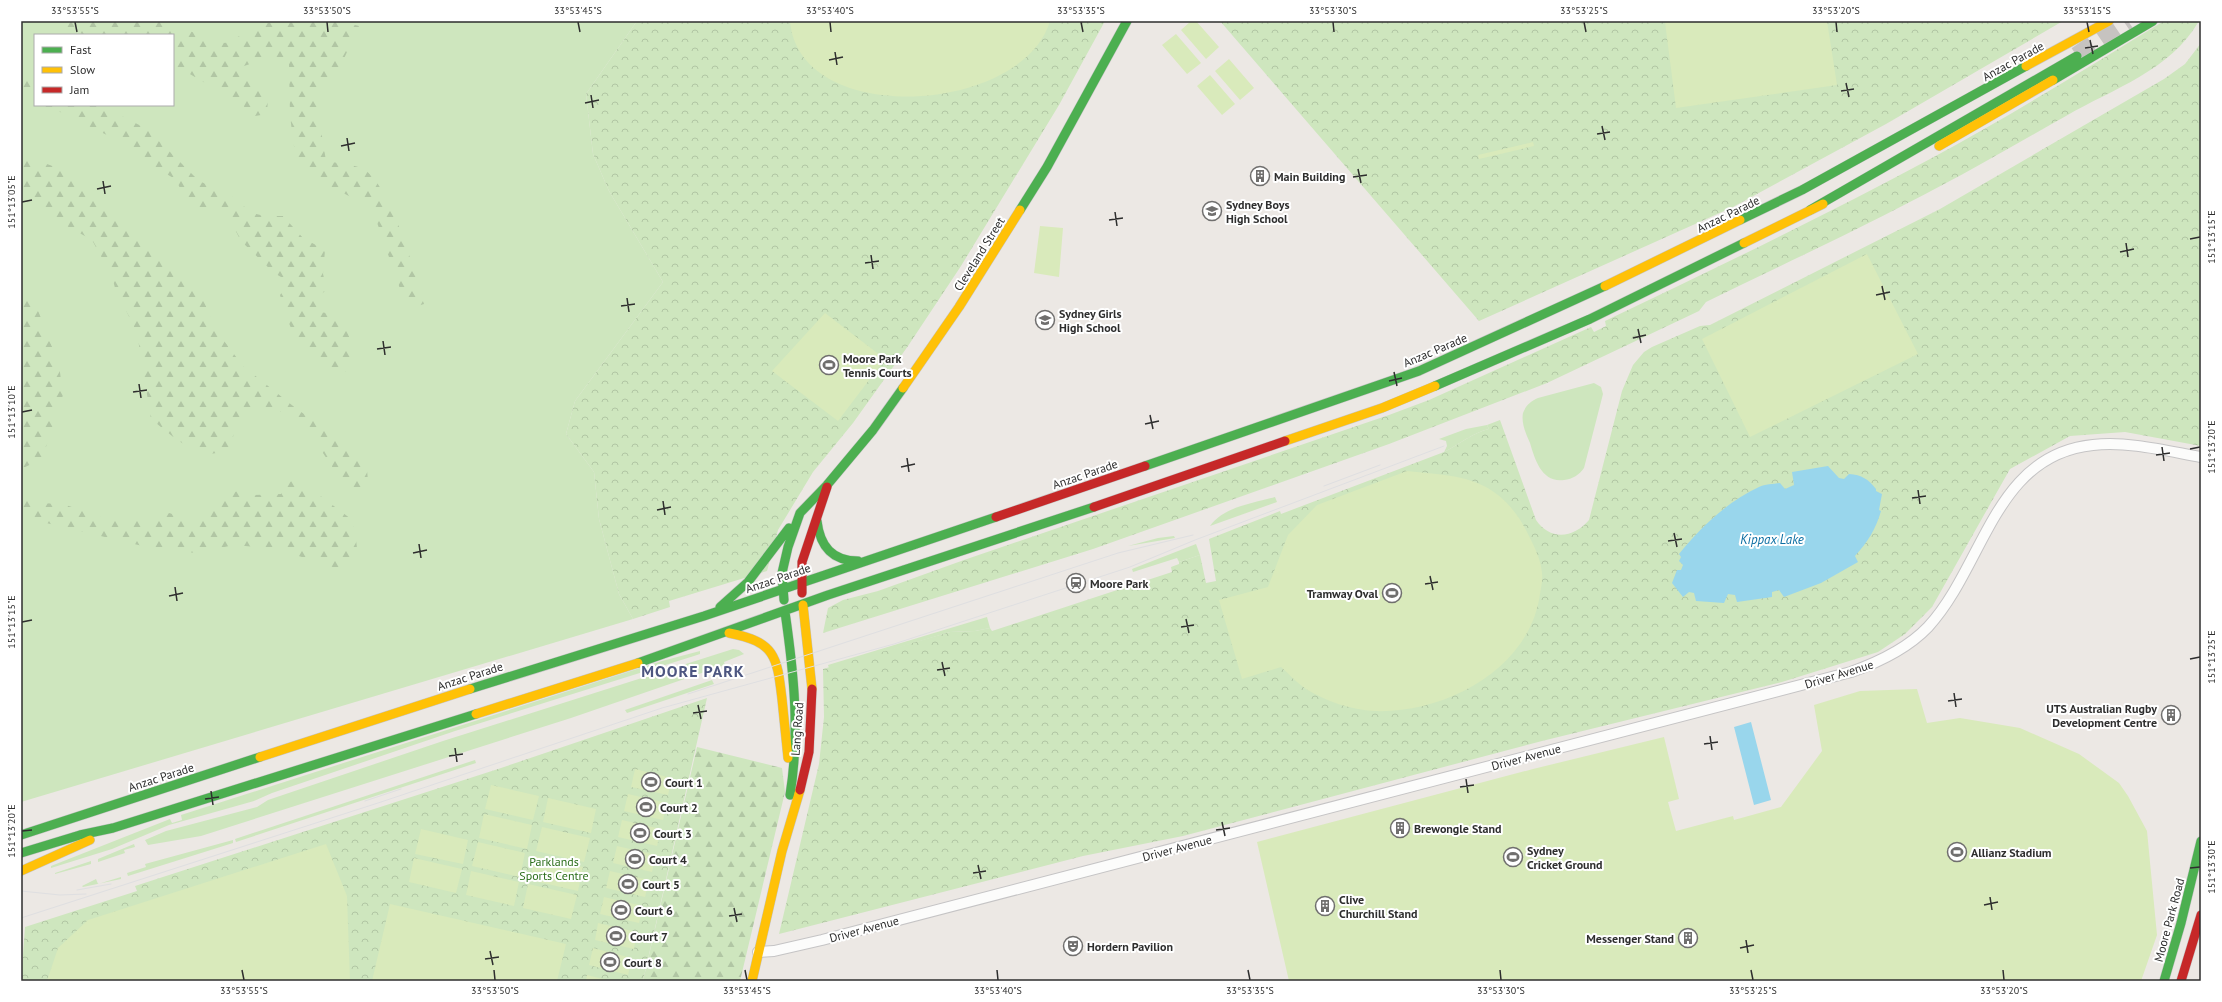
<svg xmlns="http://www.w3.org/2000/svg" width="2222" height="1002" font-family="'PT Sans',sans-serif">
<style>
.grass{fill:#cee6be;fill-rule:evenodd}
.forest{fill:url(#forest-firs)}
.park{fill:url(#park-crowns)}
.pitch{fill:#d9eabb}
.water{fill:#99d6ec}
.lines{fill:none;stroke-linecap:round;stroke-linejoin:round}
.highway-tunnel{stroke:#c6c3c0;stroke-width:19;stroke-dasharray:19 10;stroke-linecap:butt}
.street-casing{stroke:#c5c4c5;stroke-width:12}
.fast-casing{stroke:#c5c4c5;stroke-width:10}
.slow-casing{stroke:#c5c4c5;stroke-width:10}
.jam-casing{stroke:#c5c4c5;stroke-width:10}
.street{stroke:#fcfcfb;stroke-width:10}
.fast{stroke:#4caf50;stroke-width:9}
.slow{stroke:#ffc107;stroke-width:9}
.jam{stroke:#c62828;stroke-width:9}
.tram{stroke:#dfdfe1;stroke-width:1}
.ticks{fill:none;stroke:#2e2e2e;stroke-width:1.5}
.labels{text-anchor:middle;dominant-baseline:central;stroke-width:4;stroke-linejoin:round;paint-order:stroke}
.street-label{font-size:12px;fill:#2e2e2e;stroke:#fff}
.poi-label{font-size:12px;font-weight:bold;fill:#2e2e2e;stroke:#fff;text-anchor:start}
.park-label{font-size:12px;fill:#2c6e1b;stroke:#fff}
.water-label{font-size:13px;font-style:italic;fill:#0d6fa3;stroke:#fff}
.district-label{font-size:16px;font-weight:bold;letter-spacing:1px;fill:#4d5680;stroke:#fff}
.neatline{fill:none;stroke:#2e2e2e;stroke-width:1.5}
.ticks-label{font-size:10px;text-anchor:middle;fill:#2e2e2e}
</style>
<defs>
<pattern id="forest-firs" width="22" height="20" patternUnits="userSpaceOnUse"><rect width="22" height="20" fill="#cee6be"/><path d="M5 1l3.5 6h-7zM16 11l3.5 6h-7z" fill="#b1c6a4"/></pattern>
<pattern id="park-crowns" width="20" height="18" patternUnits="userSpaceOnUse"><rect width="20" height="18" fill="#cee6be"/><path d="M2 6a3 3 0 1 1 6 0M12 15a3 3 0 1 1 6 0" fill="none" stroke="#b1c6a4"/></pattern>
</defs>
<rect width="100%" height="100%" fill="#ece8e4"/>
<path class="grass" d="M21 21H637L586 94 593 154 609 191 663 282 575 401 566 434 594 472 599 519 619 594 633 619 21 802ZM35 35H173V105H35Z
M1594 383 1601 387 1603 394 1584 468C1579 475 1573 479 1564 480 1542 483 1535 460 1530 443 1526 434 1521 423 1523 413 1526 405 1531 401 1538 398Z
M1487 425 1489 429C1474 432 1458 445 1444 452L1447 446 1446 441 1439 439 1466 429Z
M1275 497 1277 502 1210 526C1223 507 1254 503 1275 497Z
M1174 536 1175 538 1128 546 1158 538Z
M1196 544 1200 555 1179 562 1177 558 1133 572 1132 569Z
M987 617 990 628 975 631 950 632 834 667 829 668 828 665Z
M733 649 739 650 744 654 724 662 725 665 571 718 201 836 148 845 145 840 166 831 257 807 268 800 443 741Z
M700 651V654L694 656 455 731 272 793 254 801 169 825 112 849 51 868V866L170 819 172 823 182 820 181 815 662 661Z
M712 680 714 684 627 713 625 710Z
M475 760 476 763 236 842 235 839Z
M233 840V843L128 876 127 873 146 867 145 864Z
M134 844 135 847 124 850 125 853 98 862V859Z
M91 861V864L55 874V873Z
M121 877V879L83 887 82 886 96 879 98 884Z"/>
<path class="forest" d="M56 21H160L225 43 267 23 340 21 359 26 341 65 316 99 326 161C336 163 358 165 365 170 393 191 414 271 424 304L407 309 372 208 322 182 295 154 290 116 289 64 265 59 241 67 268 97 267 114 255 116 241 104 183 70 173 68V35H84Z
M21 68 35 73V101L21 87Z
M38 105H96L108 109 147 129 199 181 229 194 252 213 265 216H283L303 238 325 250 323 274 327 290 315 298 318 312 337 314 344 322 355 354 348 370 334 378C302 354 290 334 280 295L290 282 274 273 241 241 223 207 200 214 189 204 175 179 138 157 115 139 54 109 41 108Z
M21 155 67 171 96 192 123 226 176 267 204 301 215 329 243 366 298 410 315 421 338 443 366 459 368 481 365 492 353 498 313 438 276 408 253 406 236 423 230 451 203 455 177 440 151 419 137 333 115 288 112 276 92 240 49 216 21 198Z
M21 297 34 300 59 365 63 395 42 459 21 469Z
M298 479 351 519 355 531 358 557 342 570 277 549 234 545 196 553 151 548 21 517V495L38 503 63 504 110 520 139 517 153 519 169 513 198 521 217 507 219 495 248 489 251 495 281 494 286 483Z
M697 747 782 768 785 792 740 981H643Z"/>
<path class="park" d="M637 21H1105L1059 105 961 266 908 346 853 423 813 472 778 530 767 571 669 601 670 607 633 619 619 594 599 519 594 472 566 434 575 401 663 282 609 191 593 154 586 94Z
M1220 21H2063L1886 124 1733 207 1479 321Z
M2164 21H2199C2170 71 2114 88 2066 116 2032 135 1998 155 1963 174 1879 220 1792 260 1706 302L1699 311 1547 383 1389 444 1093 549 823 633 828 608 843 600 878 591 964 560 1389 415 1429 400 1591 327 1594 332 1606 326 1605 321C1714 269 1824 216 1930 159 2010 116 2087 68 2164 21Z
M2201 43V446L2125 432 2070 436 2010 469 1932 607 1905 634 1878 652 1782 682 1542 741 1183 836 1083 856 779 934 819 764 824 717 823 669 950 632 975 631 990 628 992 631 1172 572 1171 567 1179 564V562L1200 555 1206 583 1216 581 1209 539 1280 511 1281 514 1444 452C1458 445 1474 432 1489 429L1487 425 1500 420 1536 520C1550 541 1574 538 1589 520L1622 391 1633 365 1644 352 1652 347 1700 326 1710 325 1940 209 2164 79 2185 64Z
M707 698 643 981H21L25 927 137 891 135 886 498 769Z"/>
<path class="pitch" d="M790 21H1050C1023 114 799 129 790 21Z
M1191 21H1196L1219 47 1206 59 1181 30Z
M1827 21 1837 85 1676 108 1665 22Z
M1176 34 1201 63 1187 74 1162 45Z
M1229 59 1254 88 1240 100 1215 71Z
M1210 75 1235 104 1222 115 1197 86Z
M1533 142 1534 146 1479 159 1478 155Z
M1040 226 1063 228 1059 277 1034 273Z
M1867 254 1918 354 1750 437 1702 339Z
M825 313 885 359 838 421 772 371Z
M1407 471C1433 474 1460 474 1484 486 1504 496 1520 516 1529 536 1535 548 1541 560 1542 573 1543 580 1541 588 1540 594 1530 669 1445 714 1374 711 1352 710 1325 701 1306 689 1297 683 1289 674 1281 667L1242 679 1219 600 1268 587 1288 535 1317 505Z
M1917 689 1927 723 1960 718 2020 728 2079 754 2119 783 2128 796 2147 831 2157 935 2141 981H1289L1257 842 1533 769 1664 737 1679 799 1668 802 1676 831 1733 816 1734 820 1781 807 1822 751 1814 705 1860 691Z
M635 769 672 778 668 795 631 787Z
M491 785 539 796 533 820 485 809Z
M628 794 667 803 663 820 624 811Z
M548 798 596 809 591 833 543 822Z
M484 814 532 825 527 849 479 838Z
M622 820 661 829 657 846 618 837Z
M542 827 590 838 584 862 536 851Z
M421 829 468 840 463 864 415 854Z
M478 842 525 853 520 877 472 866Z
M326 844 347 896 350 981H47L58 948 88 920Z
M617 846 656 855 652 872 613 863Z
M535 856 583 867 578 891 530 880Z
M414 858 462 869 456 893 409 882Z
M471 871 519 882 514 906 466 895Z
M610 871 649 880 645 897 606 888Z
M528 884 577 895 571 919 523 908Z
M604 897 643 906 639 923 600 914Z
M390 904 566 944 557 981H372Z
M598 923 637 932 634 949 595 940Z
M593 948 632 958 628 975 589 965Z
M587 975 611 981H586Z"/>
<path class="water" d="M1828 466 1839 478 1844 479 1849 474C1862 475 1868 479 1876 489V491L1882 494 1879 510 1881 511C1876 529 1867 543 1855 556L1858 562 1821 583 1784 597 1779 590 1772 592V597L1737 602 1735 595 1728 594 1724 603 1696 601 1694 593 1689 592 1683 597 1672 583 1677 570H1681L1683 565 1679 561 1681 557 1679 554C1700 528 1728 501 1759 487 1765 484 1773 484 1780 483L1785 489 1794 485 1792 472Z
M1751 722 1771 800 1754 805 1734 727Z"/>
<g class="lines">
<path class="highway-tunnel" d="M2077 56 2128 21"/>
<defs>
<path id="street" d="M758 952 774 951 822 940 1851 672C1879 662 1907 649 1928 627 1985 565 1994 455 2093 445 2128 441 2167 451 2201 457"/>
<path id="fast" d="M2053 80 2153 21
M1020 210 1047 167 1127 21
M1810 210 2077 56
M1740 220 1802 190 2026 66
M1435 386 1590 319 1744 243
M1145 466 1419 371 1605 286
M817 521C820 546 832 561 858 561
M784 600 782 573 788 547 800 513 827 485 873 430 903 388
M720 607 748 582 789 528
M785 612C794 674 800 733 790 795
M638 663 828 595 1094 507
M470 689 704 616 996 517
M21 835 260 757
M21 853 80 835 113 828 476 714
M2164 981 2181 923 2201 841"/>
<path id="slow" d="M2026 66 2109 21
M1939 146 2053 80
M1744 243 1823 204
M1605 286 1740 220
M903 388 959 307 1020 210
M1285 441 1382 408 1435 386
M803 605 812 689
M729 633C776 642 777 657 782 699 784 719 786 738 788 758
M476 714 638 663
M260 757 470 689
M21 871 90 840
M752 981 782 851 800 790"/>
<path id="jam" d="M1094 507 1285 441
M996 517 1145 466
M802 593V562L827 487
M800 790 809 752 812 689
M2181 981 2201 915"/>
</defs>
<use href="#street" class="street-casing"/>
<use href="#fast" class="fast-casing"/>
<use href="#slow" class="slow-casing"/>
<use href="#jam" class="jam-casing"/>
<use href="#street" class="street"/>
<use href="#fast" class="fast"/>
<use href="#slow" class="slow"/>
<use href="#jam" class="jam"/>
<path class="tram" d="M1324 486 1380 465
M688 694 1118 553 1193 535
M365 801 401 789
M77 890 111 884
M21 891 60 895 86 894
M21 918 381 802 662 708 894 644 1130 567 1195 540 1444 446"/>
</g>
<path class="ticks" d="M75 22 77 32M327 22 328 32M578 22 580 32M830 22 831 32M1081 22 1083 32M1333 22 1334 32M1584 22 1586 32M1836 22 1837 32M2087 22 2089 32M2090 40 2093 54M2085 48 2098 46M835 52 837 65M829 60 843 57M1846 83 1849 97M1841 91 1854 89M591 95 593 108M585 103 599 100M1602 126 1605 140M1597 134 1610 132M347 138 349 151M341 146 355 143M1358 169 1361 183M1353 177 1367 175M103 181 105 194M97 189 111 186M22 202 32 200M1115 212 1117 226M1109 220 1123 218M2190 239 2200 237M2126 243 2128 257M2120 252 2134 249M871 255 873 269M865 263 879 261M1882 286 1885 300M1876 295 1890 292M627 298 629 312M621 306 635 304M1638 329 1641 343M1633 338 1646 335M383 341 385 355M377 349 391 347M1394 372 1397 386M1389 381 1402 378M139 384 141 398M133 392 147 390M22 412 32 410M1150 415 1153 429M1145 424 1159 421M2162 447 2164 461M2190 449 2200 447M2156 455 2170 453M907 458 909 472M901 467 915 464M1918 490 1920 504M1912 498 1926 496M663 501 665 515M657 510 671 507M1674 533 1677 547M1668 541 1682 539M419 544 421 558M413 553 427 550M1430 576 1433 590M1425 584 1438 582M175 587 177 601M169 596 183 593M1186 619 1189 633M22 622 32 620M1181 627 1194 625M2190 659 2200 657M942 662 945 676M937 670 950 668M1954 693 1956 707M1948 701 1962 699M698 705 701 719M693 713 707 711M1710 736 1712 750M1704 744 1718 742M455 748 457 762M449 756 463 754M1466 779 1468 793M1460 787 1474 785M211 791 213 805M205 799 219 797M1222 822 1225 836M1216 830 1230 828M22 831 32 830M978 865 981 879M2190 868 2200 867M973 873 986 871M1990 897 1992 910M1984 905 1998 902M734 908 737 922M729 916 742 914M1746 940 1748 953M1740 948 1754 945M490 951 493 965M485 959 499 957M242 970 244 980M494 970 495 980M745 970 747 980M997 970 998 980M1248 970 1250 980M1500 970 1501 980M1751 970 1753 980M2003 970 2004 980"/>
<defs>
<symbol id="building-ring" viewBox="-11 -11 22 22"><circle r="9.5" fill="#fff" stroke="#706f6e" stroke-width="1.5"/><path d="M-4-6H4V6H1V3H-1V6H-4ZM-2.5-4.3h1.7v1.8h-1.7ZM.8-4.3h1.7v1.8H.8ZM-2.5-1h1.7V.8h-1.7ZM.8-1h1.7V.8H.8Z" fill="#706f6e"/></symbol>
<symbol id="school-ring" viewBox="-11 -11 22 22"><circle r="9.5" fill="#fff" stroke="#706f6e" stroke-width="1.5"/><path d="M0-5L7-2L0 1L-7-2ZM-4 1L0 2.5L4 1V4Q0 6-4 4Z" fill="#706f6e"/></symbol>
<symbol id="stadium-ring" viewBox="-11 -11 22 22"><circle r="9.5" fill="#fff" stroke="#706f6e" stroke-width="1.5"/><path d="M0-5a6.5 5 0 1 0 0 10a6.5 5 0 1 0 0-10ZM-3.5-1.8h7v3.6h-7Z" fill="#706f6e"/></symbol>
<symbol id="station-ring" viewBox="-11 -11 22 22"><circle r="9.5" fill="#fff" stroke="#706f6e" stroke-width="1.5"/><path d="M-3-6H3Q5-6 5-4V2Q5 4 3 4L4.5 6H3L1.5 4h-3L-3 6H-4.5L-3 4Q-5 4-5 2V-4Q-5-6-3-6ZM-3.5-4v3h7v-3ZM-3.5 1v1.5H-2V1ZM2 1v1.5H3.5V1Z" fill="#706f6e"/></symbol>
<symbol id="theatre-ring" viewBox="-11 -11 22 22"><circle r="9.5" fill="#fff" stroke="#706f6e" stroke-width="1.5"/><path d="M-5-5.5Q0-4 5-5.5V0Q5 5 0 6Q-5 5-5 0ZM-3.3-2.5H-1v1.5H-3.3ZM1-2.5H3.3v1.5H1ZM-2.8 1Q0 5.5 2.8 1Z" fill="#706f6e"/></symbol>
</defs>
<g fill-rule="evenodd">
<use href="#building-ring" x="1249" y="165" width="22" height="22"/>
<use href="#school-ring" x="1201" y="200" width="22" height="22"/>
<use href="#school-ring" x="1034" y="309" width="22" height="22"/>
<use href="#stadium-ring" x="818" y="354" width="22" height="22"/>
<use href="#station-ring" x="1065" y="572" width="22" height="22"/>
<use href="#stadium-ring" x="1381" y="582" width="22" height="22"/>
<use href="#building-ring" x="2160" y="704" width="22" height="22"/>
<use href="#stadium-ring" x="640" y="771" width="22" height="22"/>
<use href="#stadium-ring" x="635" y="796" width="22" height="22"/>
<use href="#building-ring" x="1389" y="817" width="22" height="22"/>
<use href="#stadium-ring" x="629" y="822" width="22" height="22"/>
<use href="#stadium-ring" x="1946" y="841" width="22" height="22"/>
<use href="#stadium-ring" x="1502" y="846" width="22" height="22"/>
<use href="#stadium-ring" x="624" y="848" width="22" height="22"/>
<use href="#stadium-ring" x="617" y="873" width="22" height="22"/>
<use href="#building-ring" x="1314" y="895" width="22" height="22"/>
<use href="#stadium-ring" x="610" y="899" width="22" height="22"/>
<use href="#stadium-ring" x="605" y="925" width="22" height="22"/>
<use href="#building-ring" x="1677" y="927" width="22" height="22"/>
<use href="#theatre-ring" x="1062" y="935" width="22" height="22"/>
<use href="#stadium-ring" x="599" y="951" width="22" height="22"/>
</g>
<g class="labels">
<g class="street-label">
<text transform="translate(2013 61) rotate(-29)">Anzac Parade</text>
<text transform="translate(1728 214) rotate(-26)">Anzac Parade</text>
<text transform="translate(979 254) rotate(-58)">Cleveland Street</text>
<text transform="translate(1435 350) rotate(-23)">Anzac Parade</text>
<text transform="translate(1085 474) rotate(-19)">Anzac Parade</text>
<text transform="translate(778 578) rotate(-19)">Anzac Parade</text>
<text transform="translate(1839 674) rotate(-17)">Driver Avenue</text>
<text transform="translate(470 676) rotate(-18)">Anzac Parade</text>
<text transform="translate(797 729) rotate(-86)">Lang Road</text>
<text transform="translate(1526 757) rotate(-15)">Driver Avenue</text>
<text transform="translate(161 777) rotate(-18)">Anzac Parade</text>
<text transform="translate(1177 848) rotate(-15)">Driver Avenue</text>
<text transform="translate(2169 920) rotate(-75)">Moore Park Road</text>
<text transform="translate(864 929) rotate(-15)">Driver Avenue</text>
</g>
<g class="poi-label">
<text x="1274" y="176">Main Building</text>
<text x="1226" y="204">Sydney Boys<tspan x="1226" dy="14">High School</tspan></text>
<text x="1059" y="313">Sydney Girls<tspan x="1059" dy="14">High School</tspan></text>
<text x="843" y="358">Moore Park<tspan x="843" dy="14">Tennis Courts</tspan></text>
<text x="1090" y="583">Moore Park</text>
<text x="1378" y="593" text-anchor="end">Tramway Oval</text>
<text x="2157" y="708" text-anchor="end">UTS Australian Rugby<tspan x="2157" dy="14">Development Centre</tspan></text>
<text x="665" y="782">Court 1</text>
<text x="660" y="807">Court 2</text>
<text x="1414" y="828">Brewongle Stand</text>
<text x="654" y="833">Court 3</text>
<text x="1527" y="850">Sydney<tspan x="1527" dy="14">Cricket Ground</tspan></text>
<text x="1971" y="852">Allianz Stadium</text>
<text x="649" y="859">Court 4</text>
<text x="642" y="884">Court 5</text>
<text x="1339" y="899">Clive<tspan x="1339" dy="14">Churchill Stand</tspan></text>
<text x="635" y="910">Court 6</text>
<text x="630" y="936">Court 7</text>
<text x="1674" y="938" text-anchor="end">Messenger Stand</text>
<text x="1087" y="946">Hordern Pavilion</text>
<text x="624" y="962">Court 8</text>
</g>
<g class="park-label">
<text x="554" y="861">Parklands<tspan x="554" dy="14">Sports Centre</tspan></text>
</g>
<g class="water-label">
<text x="1772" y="539">Kippax Lake</text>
</g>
<g class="district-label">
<text x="693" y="671">MOORE PARK</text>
</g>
</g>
<rect width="2222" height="1002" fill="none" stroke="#ffffff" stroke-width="44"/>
<rect x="34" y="34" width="140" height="72" fill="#ffffff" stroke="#ababab"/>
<rect x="42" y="47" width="20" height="6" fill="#4caf50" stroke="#ababab"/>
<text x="70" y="54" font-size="12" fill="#2e2e2e">Fast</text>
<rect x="42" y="67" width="20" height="6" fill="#ffc107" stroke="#ababab"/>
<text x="70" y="74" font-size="12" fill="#2e2e2e">Slow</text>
<rect x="42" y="87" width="20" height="6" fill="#c62828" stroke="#ababab"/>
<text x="70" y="94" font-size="12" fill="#2e2e2e">Jam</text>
<rect x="22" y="22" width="2178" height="958" class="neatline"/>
<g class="ticks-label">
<text x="75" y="14">33°53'55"S</text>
<text x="327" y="14">33°53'50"S</text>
<text x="578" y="14">33°53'45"S</text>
<text x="830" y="14">33°53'40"S</text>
<text x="1081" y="14">33°53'35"S</text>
<text x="1333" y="14">33°53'30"S</text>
<text x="1584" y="14">33°53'25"S</text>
<text x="1836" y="14">33°53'20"S</text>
<text x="2087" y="14">33°53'15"S</text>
<text transform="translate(11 202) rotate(-90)" y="4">151°13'05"E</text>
<text transform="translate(2211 237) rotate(-90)" y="4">151°13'15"E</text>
<text transform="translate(11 412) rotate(-90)" y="4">151°13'10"E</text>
<text transform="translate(2211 447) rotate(-90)" y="4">151°13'20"E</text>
<text transform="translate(11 622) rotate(-90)" y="4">151°13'15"E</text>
<text transform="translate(2211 657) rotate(-90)" y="4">151°13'25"E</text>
<text transform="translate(11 831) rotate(-90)" y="4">151°13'20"E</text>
<text transform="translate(2211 867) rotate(-90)" y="4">151°13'30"E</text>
<text x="244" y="994">33°53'55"S</text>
<text x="495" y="994">33°53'50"S</text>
<text x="747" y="994">33°53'45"S</text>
<text x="998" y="994">33°53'40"S</text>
<text x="1250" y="994">33°53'35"S</text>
<text x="1501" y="994">33°53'30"S</text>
<text x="1753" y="994">33°53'25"S</text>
<text x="2004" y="994">33°53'20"S</text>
</g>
</svg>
